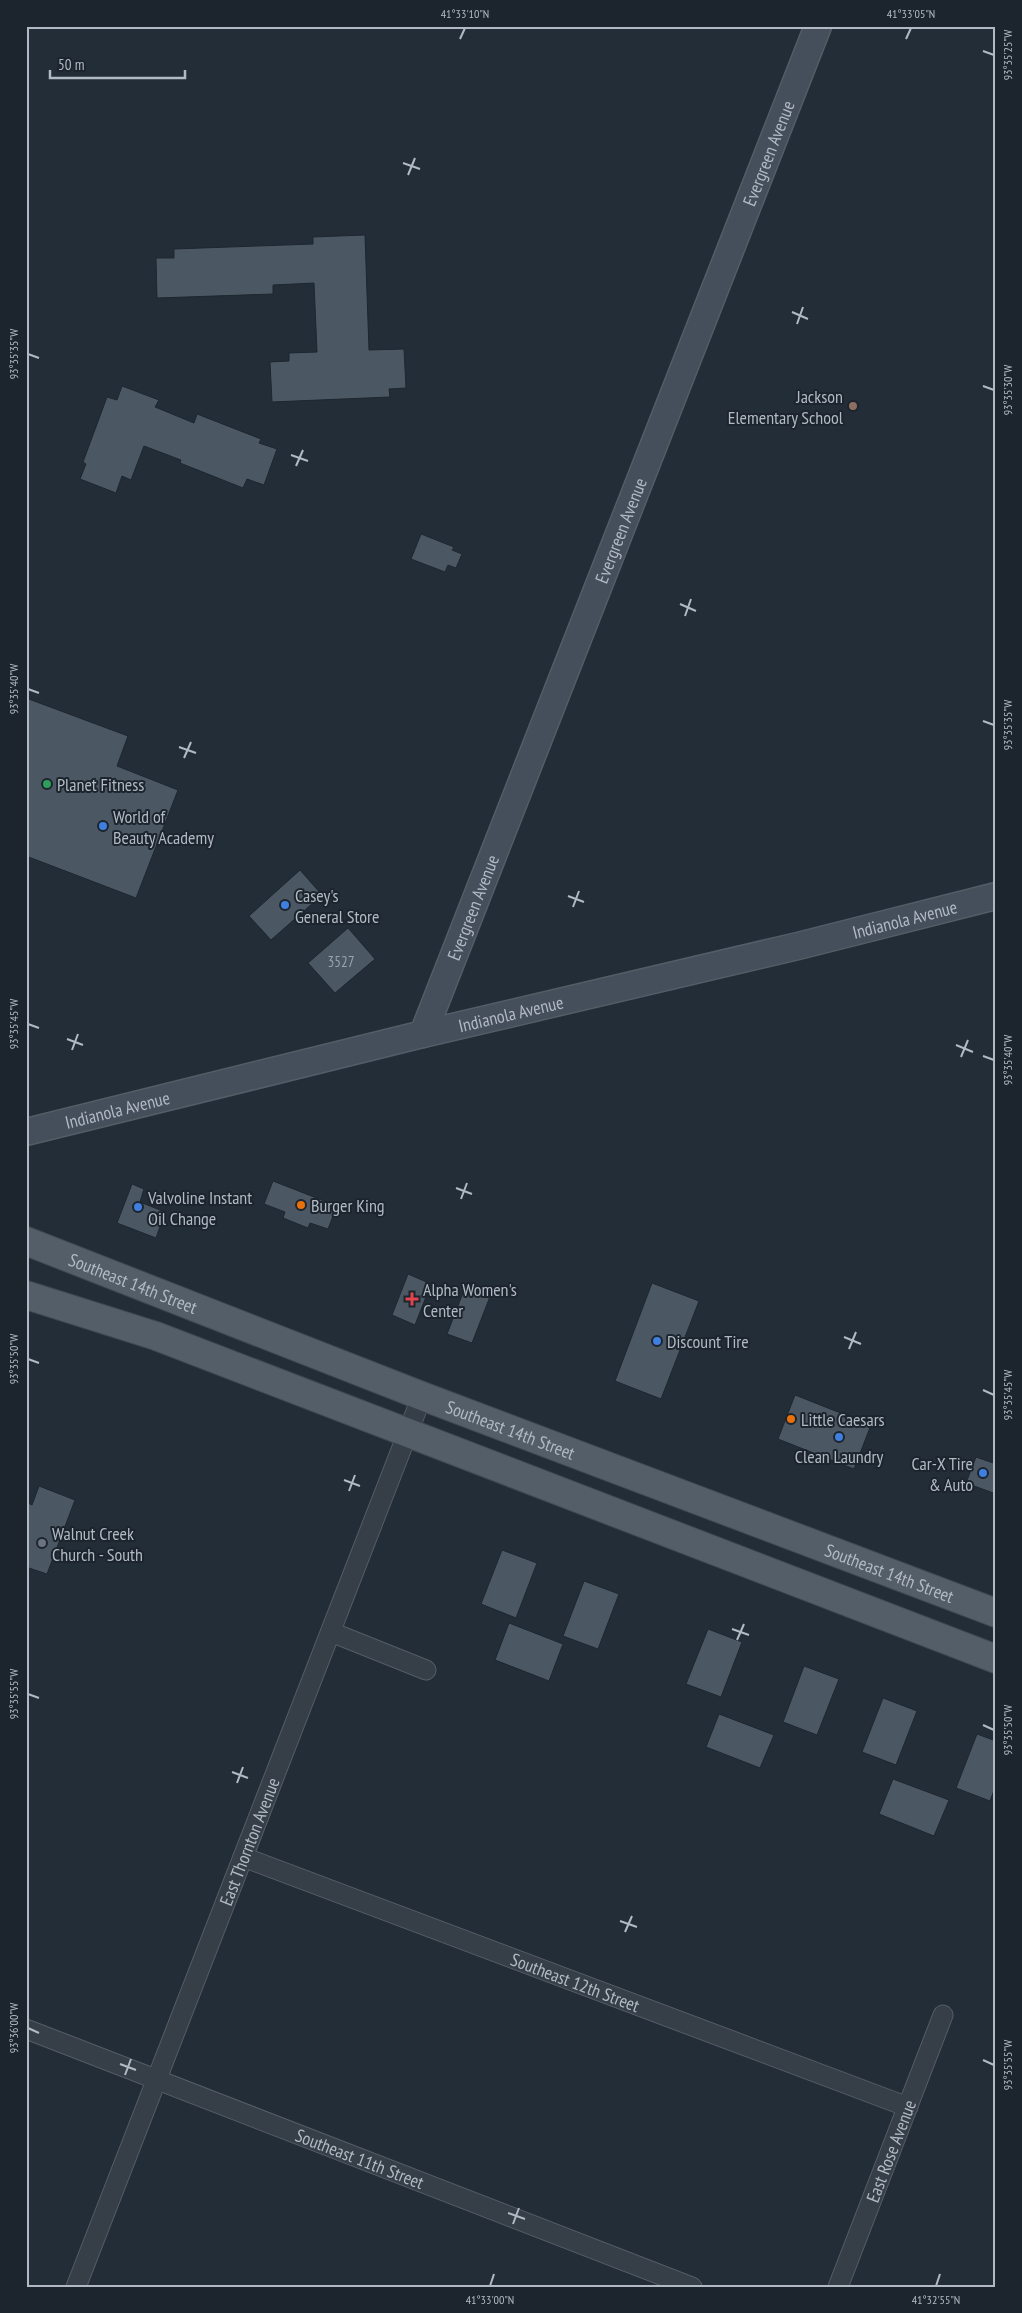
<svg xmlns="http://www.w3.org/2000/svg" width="1022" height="2313" font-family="'PT Sans Narrow',sans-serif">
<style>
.building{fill:#4b5863;stroke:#1e262f}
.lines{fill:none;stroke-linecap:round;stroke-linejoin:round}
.street-casing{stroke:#545d66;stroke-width:21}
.secondary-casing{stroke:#545d66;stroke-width:29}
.primary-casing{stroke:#3f4851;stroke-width:30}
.street{stroke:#363f48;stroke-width:19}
.secondary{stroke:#454e5b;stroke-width:26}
.primary{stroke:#545e68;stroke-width:28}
.ticks{fill:none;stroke:#b1bac4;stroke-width:2}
.education-dot{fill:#8d6e63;stroke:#1c242d;stroke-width:2}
.leisure-dot{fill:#2e9e5b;stroke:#1c242d;stroke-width:2}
.shop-dot{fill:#3f7fe0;stroke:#1c242d;stroke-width:2}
.food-dot{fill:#e8710a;stroke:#1c242d;stroke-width:2}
.health-dot{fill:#e0444e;stroke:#1c242d;stroke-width:2}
.worship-dot{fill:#6b7280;stroke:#1c242d;stroke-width:2}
.labels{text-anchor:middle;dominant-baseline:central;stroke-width:4;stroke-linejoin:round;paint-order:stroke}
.number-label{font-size:15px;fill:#98a2ac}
.street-label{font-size:18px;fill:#b1bac4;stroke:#1c242d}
.poi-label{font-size:18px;fill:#b1bac4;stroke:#1c242d;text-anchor:start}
.neatline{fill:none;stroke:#b1bac4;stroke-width:2}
.ticks-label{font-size:12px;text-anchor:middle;fill:#b1bac4}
</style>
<rect width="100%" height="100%" fill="#232d38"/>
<path class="building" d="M365 235 369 350 404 349 406 388 389 389 390 397 272 402 270 362 289 361V353L317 352 314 283 273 285V294L157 298 156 258H174V249L313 244V237Z
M122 386 159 400 155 407 194 423 197 414 261 439 259 443 277 449 264 485 247 479 243 488 180 463 181 460 144 446 131 480 122 476 116 493 80 479 86 464 83 462 107 397 117 400Z
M421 534 454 547 452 550 462 554 456 568 448 565 445 572 411 559Z
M26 698 128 736 117 766 178 790 136 898 26 856Z
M300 870 322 895 271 940 249 916Z
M348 928 375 959 335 993 308 963Z
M273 1181 337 1206 328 1229 310 1223 308 1228 283 1218 285 1212 264 1204Z
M132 1184 144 1189 140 1202 165 1212 156 1238 117 1223Z
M408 1274 431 1284 415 1325 392 1315Z
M652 1283 699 1301 661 1399 615 1381Z
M466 1285 491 1294 472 1343 447 1334Z
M795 1395 871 1425 854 1469 778 1439Z
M976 1457 996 1464V1494L966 1483Z
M39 1486 75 1500 47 1574 26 1567V1502L32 1505Z
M502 1550 537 1563 516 1618 481 1604Z
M584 1581 619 1594 598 1649 563 1636Z
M509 1623 563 1644 549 1681 495 1660Z
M708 1629 742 1642 721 1697 686 1684Z
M804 1666 839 1679 817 1735 783 1722Z
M883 1698 917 1711 896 1765 862 1752Z
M719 1714 774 1735 760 1768 706 1747Z
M977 1734 996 1741V1785L990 1801 956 1788Z
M893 1779 949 1800 934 1836 879 1814Z"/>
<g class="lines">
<defs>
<g id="street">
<path d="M331 1632 426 1670"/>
<path id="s1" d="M243 1857 908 2107"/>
<path id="s2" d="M26 2029 692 2287"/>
<path id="s3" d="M76 2287 422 1396"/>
<path id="s4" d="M838 2287 943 2015"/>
</g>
<g id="secondary">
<path id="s5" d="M423 1034 818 26"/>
<path id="s6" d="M26 1132 423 1034 798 946 996 896"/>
</g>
<g id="primary">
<path id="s7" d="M26 1241 422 1396 996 1613"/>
<path d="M26 1295 156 1336 996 1659"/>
</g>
</defs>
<use href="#street" class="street-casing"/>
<use href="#secondary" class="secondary-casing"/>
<use href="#primary" class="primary-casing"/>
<use href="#street" class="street"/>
<use href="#secondary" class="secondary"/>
<use href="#primary" class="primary"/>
</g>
<path class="ticks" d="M460 39 465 28M906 39 911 28M983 51 994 55M403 163 420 169M408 175 415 158M792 312 808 319M797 324 803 307M28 354 39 358M983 386 994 390M291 455 308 461M296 466 303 450M680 604 696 611M685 616 691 599M28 689 39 693M983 721 994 725M179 747 196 753M184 758 191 742M568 896 584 902M573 907 579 891M28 1024 39 1028M67 1039 83 1045M956 1045 973 1052M72 1050 78 1034M983 1056 994 1060M961 1057 968 1040M456 1188 472 1194M461 1199 467 1183M844 1337 861 1344M849 1349 856 1332M28 1359 39 1363M983 1390 994 1395M344 1480 360 1486M349 1491 355 1475M732 1629 749 1635M737 1640 744 1624M28 1694 39 1698M983 1725 994 1730M232 1772 248 1778M237 1783 243 1767M620 1921 637 1927M625 1932 632 1916M28 2028 39 2033M983 2060 994 2065M120 2064 136 2070M125 2075 131 2059M508 2213 525 2219M513 2224 519 2208M490 2286 494 2274M936 2286 940 2274"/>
<circle class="education-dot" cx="853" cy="406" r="5"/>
<circle class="leisure-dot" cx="47" cy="784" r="5"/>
<g class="shop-dot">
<circle cx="103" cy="826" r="5"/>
<circle cx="285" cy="905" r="5"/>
<circle cx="138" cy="1207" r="5"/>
<circle cx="657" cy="1341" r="5"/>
<circle cx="839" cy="1437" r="5"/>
<circle cx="983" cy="1473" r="5"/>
</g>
<g class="food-dot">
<circle cx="301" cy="1205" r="5"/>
<circle cx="791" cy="1419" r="5"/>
</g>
<path class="health-dot" d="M409.5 1291.5h5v5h5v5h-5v5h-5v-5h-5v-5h5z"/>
<circle class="worship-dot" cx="42" cy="1543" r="5"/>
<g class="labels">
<g class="number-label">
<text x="341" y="961">3527</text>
</g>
<g class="street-label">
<text stroke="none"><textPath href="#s5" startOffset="946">Evergreen Avenue</textPath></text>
<text stroke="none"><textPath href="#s5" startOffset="541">Evergreen Avenue</textPath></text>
<text stroke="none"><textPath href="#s5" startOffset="136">Evergreen Avenue</textPath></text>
<text stroke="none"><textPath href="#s6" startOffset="904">Indianola Avenue</textPath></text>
<text stroke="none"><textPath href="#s6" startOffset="499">Indianola Avenue</textPath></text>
<text stroke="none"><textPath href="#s6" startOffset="94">Indianola Avenue</textPath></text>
<text stroke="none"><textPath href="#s7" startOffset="115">Southeast 14th Street</textPath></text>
<text stroke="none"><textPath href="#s7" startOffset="520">Southeast 14th Street</textPath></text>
<text stroke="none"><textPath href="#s7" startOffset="925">Southeast 14th Street</textPath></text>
<text stroke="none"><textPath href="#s3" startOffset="478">East Thornton Avenue</textPath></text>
<text stroke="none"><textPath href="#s1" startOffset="355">Southeast 12th Street</textPath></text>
<text stroke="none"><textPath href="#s4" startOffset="146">East Rose Avenue</textPath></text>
<text stroke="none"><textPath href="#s2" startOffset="358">Southeast 11th Street</textPath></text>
</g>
<g class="poi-label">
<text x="843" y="396" text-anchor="end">Jackson<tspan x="843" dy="21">Elementary School</tspan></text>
<text x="57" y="784">Planet Fitness</text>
<text x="113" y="816">World of<tspan x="113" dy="21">Beauty Academy</tspan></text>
<text x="295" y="895">Casey's<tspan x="295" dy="21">General Store</tspan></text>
<text x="148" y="1197">Valvoline Instant<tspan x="148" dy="21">Oil Change</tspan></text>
<text x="311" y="1205">Burger King</text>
<text x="423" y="1289">Alpha Women's<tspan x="423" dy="21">Center</tspan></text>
<text x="667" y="1341">Discount Tire</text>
<text x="801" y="1419">Little Caesars</text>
<text x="839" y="1456" text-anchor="middle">Clean Laundry</text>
<text x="973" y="1463" text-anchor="end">Car-X Tire<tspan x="973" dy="21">&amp; Auto</tspan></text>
<text x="52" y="1533">Walnut Creek<tspan x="52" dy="21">Church - South</tspan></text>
</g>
</g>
<rect width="1022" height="2313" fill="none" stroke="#1c242d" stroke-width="55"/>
<path d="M50 70v8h135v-8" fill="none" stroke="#b1bac4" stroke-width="2.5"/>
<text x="58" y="70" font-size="15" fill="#b1bac4" stroke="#1c242d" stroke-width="4" paint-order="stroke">50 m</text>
<rect x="28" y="28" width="966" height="2258" class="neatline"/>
<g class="ticks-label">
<text x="465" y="18">41°33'10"N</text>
<text x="911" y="18">41°33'05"N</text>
<text transform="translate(1008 55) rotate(-90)" y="4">93°35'25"W</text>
<text transform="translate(14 354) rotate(-90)" y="4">93°35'35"W</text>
<text transform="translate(1008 390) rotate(-90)" y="4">93°35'30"W</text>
<text transform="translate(14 689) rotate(-90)" y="4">93°35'40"W</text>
<text transform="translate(1008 725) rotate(-90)" y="4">93°35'35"W</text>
<text transform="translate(14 1024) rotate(-90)" y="4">93°35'45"W</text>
<text transform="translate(1008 1060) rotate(-90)" y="4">93°35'40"W</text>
<text transform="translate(14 1359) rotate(-90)" y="4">93°35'50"W</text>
<text transform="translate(1008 1395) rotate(-90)" y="4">93°35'45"W</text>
<text transform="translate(14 1694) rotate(-90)" y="4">93°35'55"W</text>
<text transform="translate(1008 1730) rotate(-90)" y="4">93°35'50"W</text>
<text transform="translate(14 2028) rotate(-90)" y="4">93°36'00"W</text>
<text transform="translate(1008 2065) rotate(-90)" y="4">93°35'55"W</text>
<text x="490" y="2304">41°33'00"N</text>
<text x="936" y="2304">41°32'55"N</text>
</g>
</svg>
